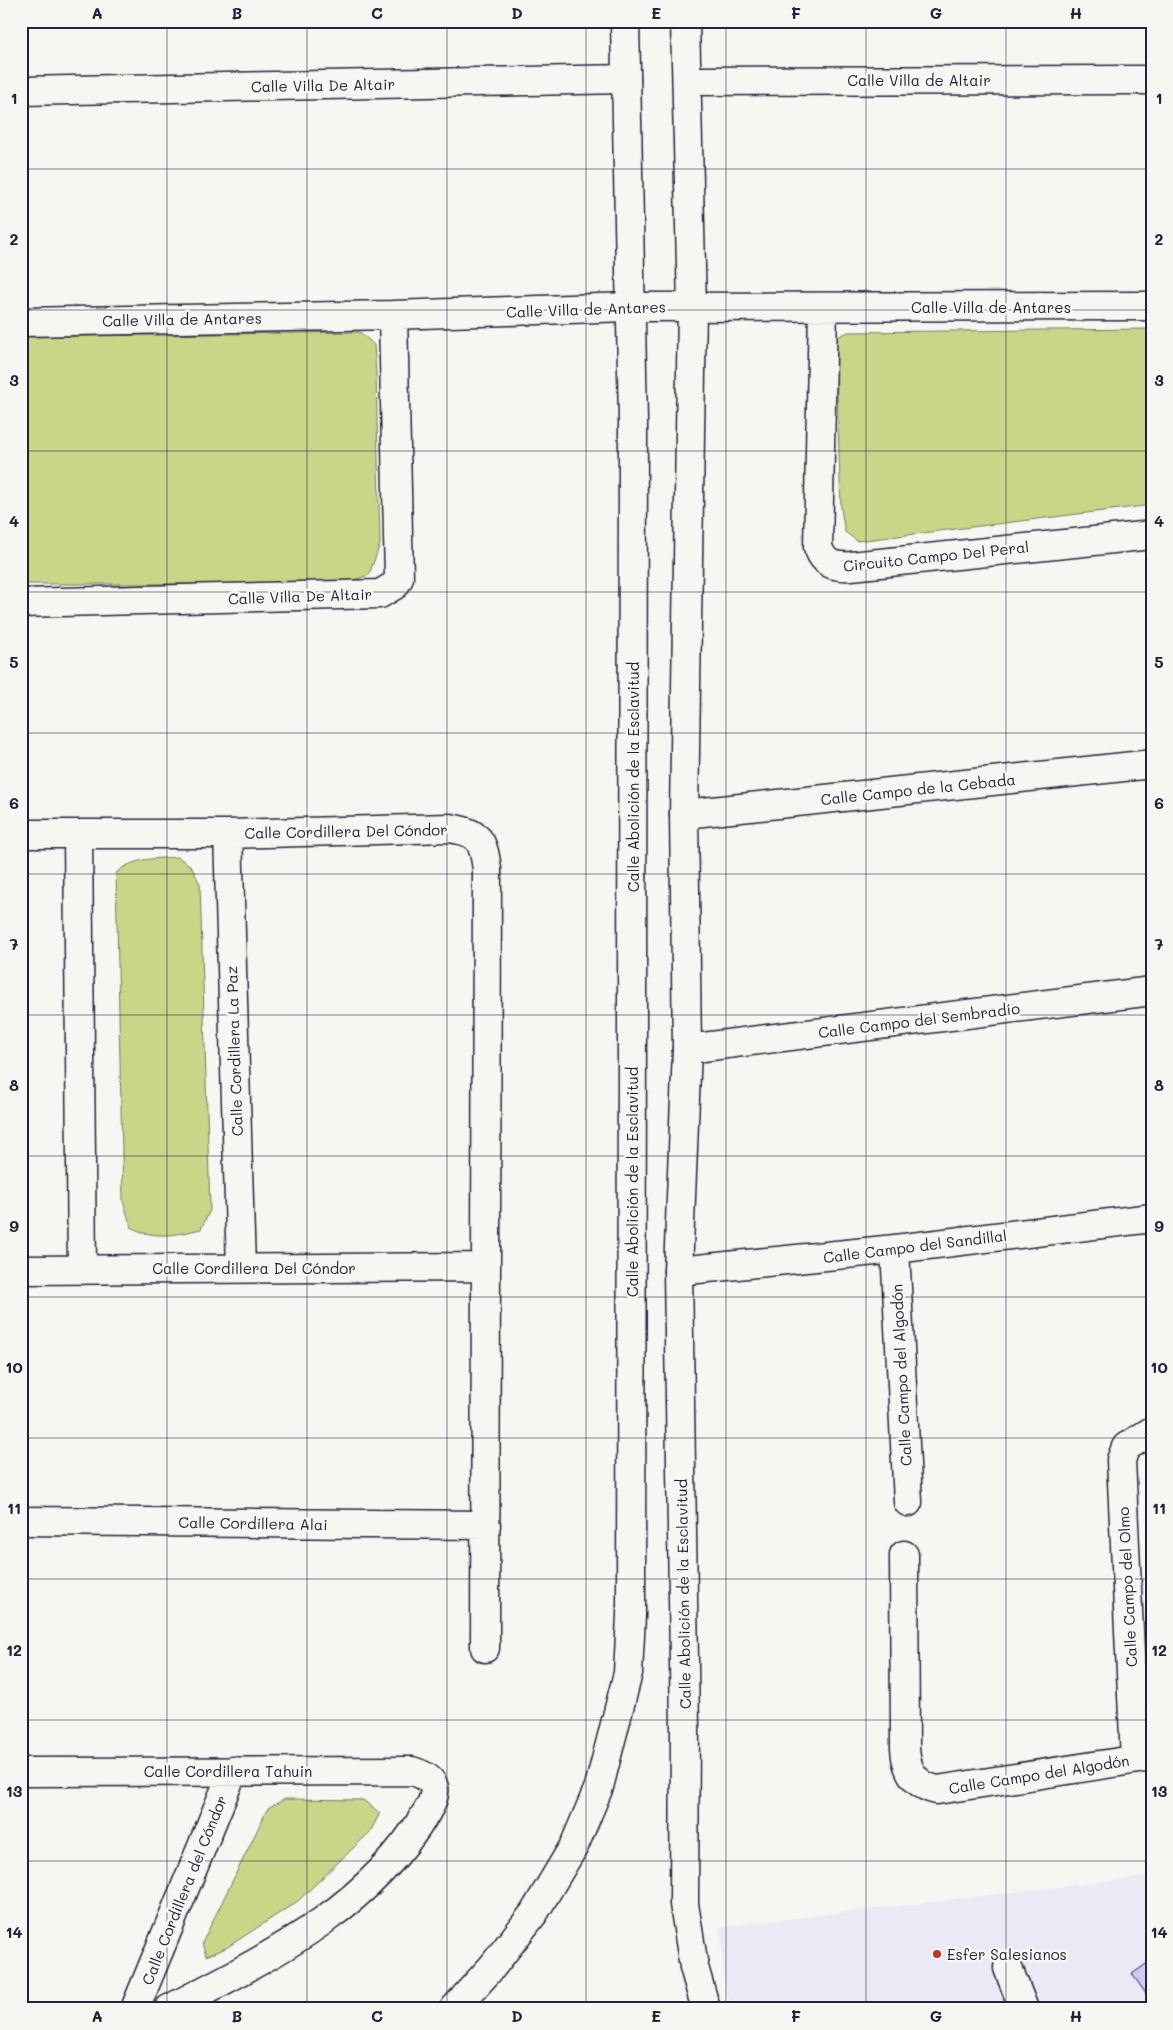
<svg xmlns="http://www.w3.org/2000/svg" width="1173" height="2030" font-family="Mali,sans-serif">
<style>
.built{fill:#eae9f5}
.green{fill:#cad588;stroke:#767c62}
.building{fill:#cfcafc;stroke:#22223b}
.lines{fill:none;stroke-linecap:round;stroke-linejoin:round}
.minor-casing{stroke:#22223b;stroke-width:31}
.major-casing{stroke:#22223b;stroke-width:31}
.minor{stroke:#f6f6f2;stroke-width:28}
.major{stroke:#f6f6f2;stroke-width:28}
.grid{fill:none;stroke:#22223b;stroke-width:1;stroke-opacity:0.55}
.poi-dot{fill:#c8321e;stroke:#f6f6f2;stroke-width:2}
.labels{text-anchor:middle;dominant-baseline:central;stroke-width:5;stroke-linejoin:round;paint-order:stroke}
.street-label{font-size:15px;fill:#22223b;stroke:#f6f6f2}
.poi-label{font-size:15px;fill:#22223b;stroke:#f6f6f2;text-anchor:start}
.neatline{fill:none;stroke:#22223b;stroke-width:2}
.grid-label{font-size:16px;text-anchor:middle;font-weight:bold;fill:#22223b}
</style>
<rect width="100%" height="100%" fill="#f6f6f2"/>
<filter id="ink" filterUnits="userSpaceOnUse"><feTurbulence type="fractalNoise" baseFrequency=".02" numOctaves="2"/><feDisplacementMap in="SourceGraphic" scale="10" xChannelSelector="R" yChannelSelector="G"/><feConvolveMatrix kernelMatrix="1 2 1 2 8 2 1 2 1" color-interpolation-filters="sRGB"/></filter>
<g filter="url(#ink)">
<path class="built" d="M1152 1876V2009H732L724 1981 720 1927Z"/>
<path class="green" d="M1152 329V505L857 541 845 532 841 509 835 338 848 332Z
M360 332 374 345 376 373 380 544 369 575 341 584H21V337Z
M178 857 191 866 200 884 210 1210 201 1229C176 1235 153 1240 131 1227L123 1201 116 873C134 857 155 859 178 857Z
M285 1799 363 1800 380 1813 370 1832 298 1901 226 1948 206 1956 202 1943 268 1808Z"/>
<path class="building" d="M1152 1960V2002L1132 1974Z"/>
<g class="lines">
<defs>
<path id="minor" d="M687 81 1152 80
M21 91 626 79
M823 308 818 547C824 564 833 567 851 566L1152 535
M21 322 393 315 629 307 1152 306
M21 603 380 594 395 585 399 578 393 315
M684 814 1152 764
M21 834H228L450 828C480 833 483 840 487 869L485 1648
M228 834 241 1268
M78 835 82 1270
M687 1049 1152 991
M895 1249 908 1502
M21 1270 486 1267
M678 1271 895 1249 1152 1218
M21 1521 486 1525
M904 1555 905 1748C906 1769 914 1785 937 1790L1152 1757
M1135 1759 1121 1460 1126 1447 1152 1431
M21 1772 412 1771C439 1779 439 1792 426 1813 367 1911 266 1958 169 2009
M1008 1968 1024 2009
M135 2009 233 1771"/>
<path id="major" d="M685 21 692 307 684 814 687 1049 678 1271 685 1728 684 1904 694 1967 706 2009
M454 2009 492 1967 534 1913 574 1846 599 1787 628 1673 631 1616 633 422 625 21"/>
</defs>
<use href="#minor" class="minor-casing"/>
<use href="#major" class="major-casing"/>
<use href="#minor" class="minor"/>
<use href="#major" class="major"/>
</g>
</g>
<path class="grid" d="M167 21V2009M307 21V2009M447 21V2009M586 21V2009M726 21V2009M866 21V2009M1006 21V2009M21 169H1152M21 310H1152M21 451H1152M21 592H1152M21 733H1152M21 874H1152M21 1015H1152M21 1156H1152M21 1297H1152M21 1438H1152M21 1579H1152M21 1720H1152M21 1861H1152"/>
<circle class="poi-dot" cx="937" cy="1954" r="5"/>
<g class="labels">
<g class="street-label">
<text x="919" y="80">Calle Villa de Altair</text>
<text transform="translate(323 85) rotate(-1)">Calle Villa De Altair</text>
<text x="991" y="307">Calle Villa de Antares</text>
<text transform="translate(586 309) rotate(-2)">Calle Villa de Antares</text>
<text transform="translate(182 319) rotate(-1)">Calle Villa de Antares</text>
<text transform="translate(936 556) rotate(-6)">Circuito Campo Del Peral</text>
<text transform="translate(300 596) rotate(-2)">Calle Villa De Altair</text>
<text transform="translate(633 777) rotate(-90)">Calle Abolición de la Esclavitud</text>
<text transform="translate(918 789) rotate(-6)">Calle Campo de la Cebada</text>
<text transform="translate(346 831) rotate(-1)">Calle Cordillera Del Cóndor</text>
<text transform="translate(919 1020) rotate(-7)">Calle Campo del Sembradío</text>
<text transform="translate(234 1051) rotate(-92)">Calle Cordillera La Paz</text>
<text transform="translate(632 1182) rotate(-90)">Calle Abolición de la Esclavitud</text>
<text transform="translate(915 1246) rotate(-7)">Calle Campo del Sandillal</text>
<text x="254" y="1268">Calle Cordillera Del Cóndor</text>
<text transform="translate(901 1375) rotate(-93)">Calle Campo del Algodón</text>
<text transform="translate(253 1523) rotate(1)">Calle Cordillera Alai</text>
<text transform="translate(1127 1587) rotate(-93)">Calle Campo del Olmo</text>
<text transform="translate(683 1594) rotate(-91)">Calle Abolición de la Esclavitud</text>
<text x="228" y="1771">Calle Cordillera Tahuin</text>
<text transform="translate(1039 1774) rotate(-9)">Calle Campo del Algodón</text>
<text transform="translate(184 1890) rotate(-68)">Calle Cordillera del Cóndor</text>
</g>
<g class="poi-label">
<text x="947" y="1954">Esfer Salesianos</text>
</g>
</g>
<rect width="1173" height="2030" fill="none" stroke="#f6f6f2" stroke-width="55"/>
<rect x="28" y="28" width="1118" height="1974" class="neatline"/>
<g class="grid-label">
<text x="97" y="19">A</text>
<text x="237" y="19">B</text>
<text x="377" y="19">C</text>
<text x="517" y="19">D</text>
<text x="656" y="19">E</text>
<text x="796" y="19">F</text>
<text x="936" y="19">G</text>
<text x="1076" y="19">H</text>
<text x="14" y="104">1</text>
<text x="1159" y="104">1</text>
<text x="14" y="245">2</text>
<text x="1159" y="245">2</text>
<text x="14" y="386">3</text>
<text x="1159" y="386">3</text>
<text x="14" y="527">4</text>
<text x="1159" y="527">4</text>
<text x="14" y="668">5</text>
<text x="1159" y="668">5</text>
<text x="14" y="809">6</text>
<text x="1159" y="809">6</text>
<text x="14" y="950">7</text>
<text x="1159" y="950">7</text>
<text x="14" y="1091">8</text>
<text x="1159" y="1091">8</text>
<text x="14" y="1232">9</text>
<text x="1159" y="1232">9</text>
<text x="14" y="1373">10</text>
<text x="1159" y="1373">10</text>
<text x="14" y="1514">11</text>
<text x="1159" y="1514">11</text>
<text x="14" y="1656">12</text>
<text x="1159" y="1656">12</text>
<text x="14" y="1797">13</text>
<text x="1159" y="1797">13</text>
<text x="14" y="1938">14</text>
<text x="1159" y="1938">14</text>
<text x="97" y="2022">A</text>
<text x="237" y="2022">B</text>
<text x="377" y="2022">C</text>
<text x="517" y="2022">D</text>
<text x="656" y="2022">E</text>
<text x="796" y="2022">F</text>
<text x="936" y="2022">G</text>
<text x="1076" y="2022">H</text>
</g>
</svg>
